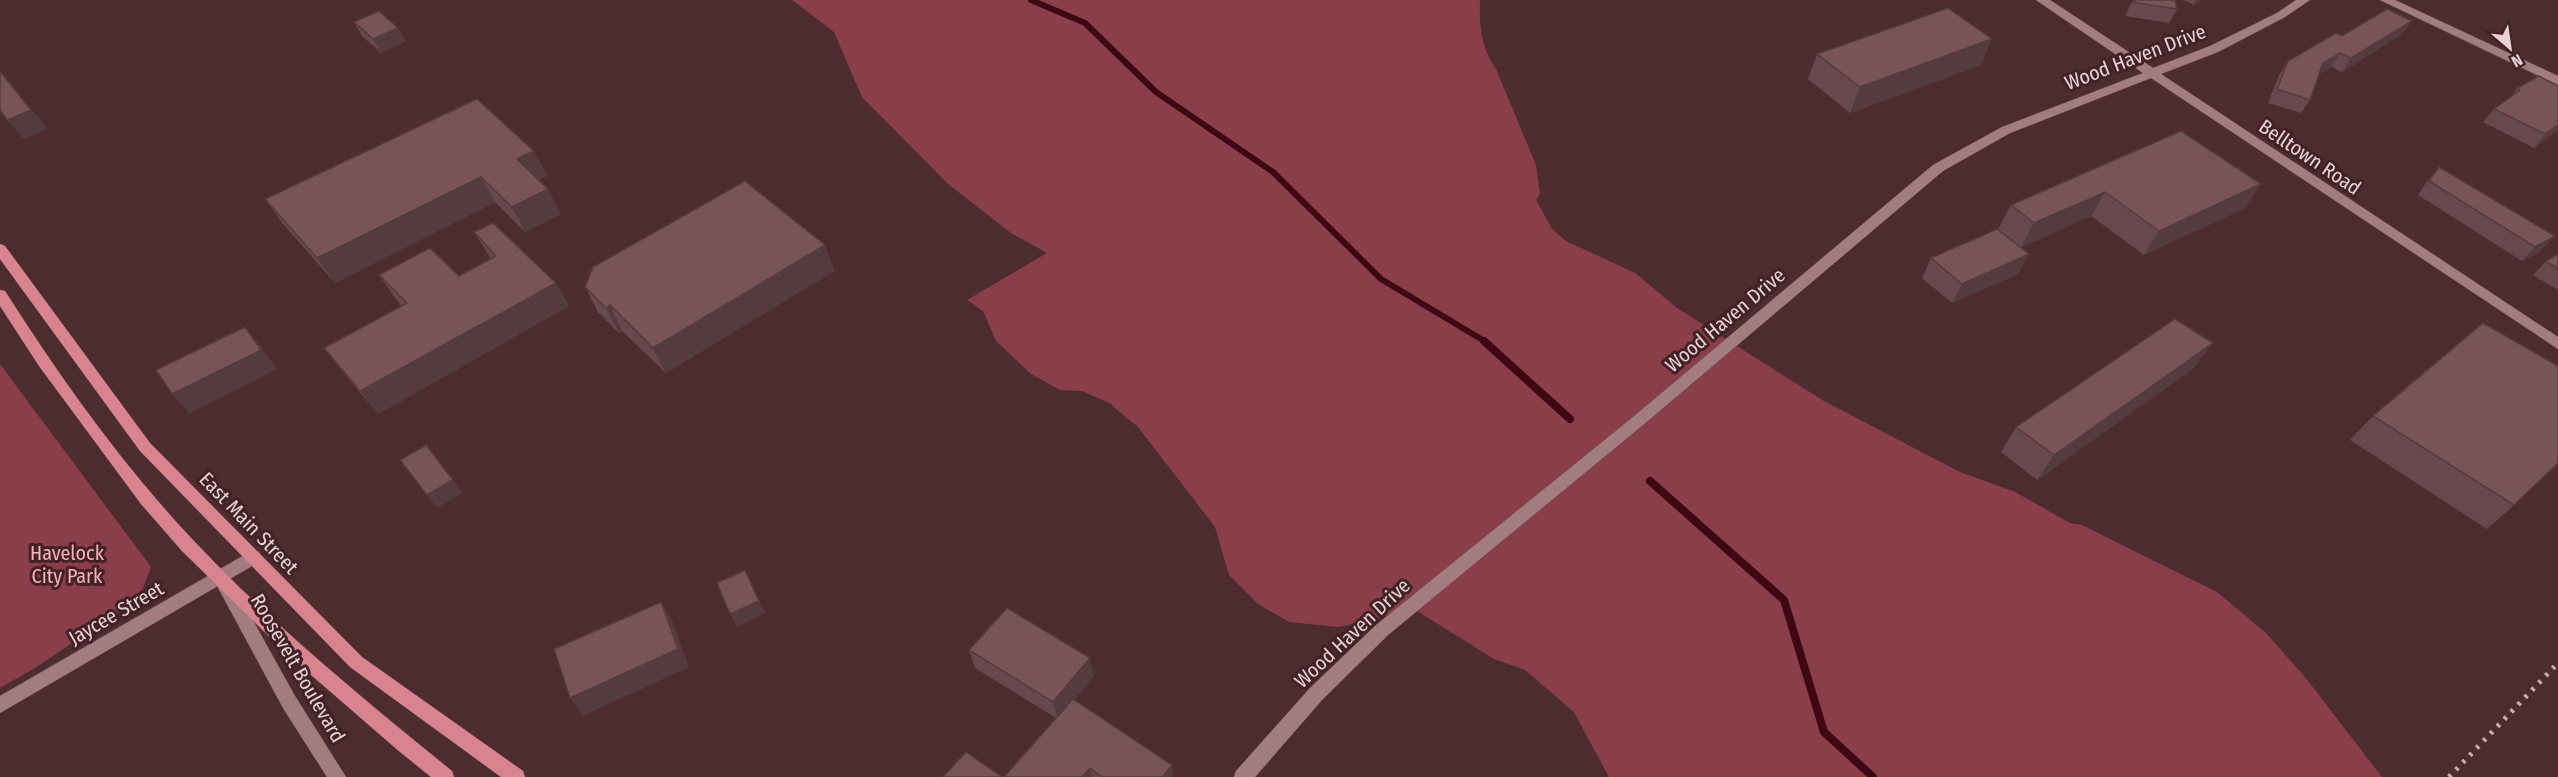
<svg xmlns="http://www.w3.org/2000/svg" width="2558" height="777" font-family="'Fira Sans Condensed',sans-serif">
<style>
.green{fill:#893e49}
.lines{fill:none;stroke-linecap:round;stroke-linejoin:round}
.stream-far1{stroke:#3e0714;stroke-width:6}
.stream{stroke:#3e0714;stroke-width:8}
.minor-casing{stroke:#64494d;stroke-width:1}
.tertiary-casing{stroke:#64494d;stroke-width:1}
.primary-casing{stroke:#64494d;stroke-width:1}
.minor{fill:#a37c7f;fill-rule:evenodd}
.tertiary{fill:#a37c7f;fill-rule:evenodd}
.primary{fill:#d8838d;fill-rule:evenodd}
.rail{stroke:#c6aeb0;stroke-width:5;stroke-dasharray:3 7;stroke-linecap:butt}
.wall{fill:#67484c}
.shaded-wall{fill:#543b3e}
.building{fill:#785458;stroke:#543b3e;stroke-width:1.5}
.labels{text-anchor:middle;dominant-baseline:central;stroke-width:6;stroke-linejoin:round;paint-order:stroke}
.street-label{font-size:20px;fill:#e8d2d4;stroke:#422226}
.park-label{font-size:20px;fill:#f8b3b9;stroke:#422226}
</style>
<rect width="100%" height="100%" fill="#4d2c30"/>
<path class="green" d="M792 0H1480C1479 24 1481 49 1496 69L1536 165 1540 194 1536 200 1552 229 1566 241 1635 273 1677 308 1824 401 1960 472 2015 492 2070 523 2082 525 2217 592 2266 633 2305 677 2382 777H1609L1574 712 1525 670 1494 659 1414 609 1339 627 1289 622 1258 604 1229 575 1215 527 1138 427 1109 403 1082 391 1060 390 1031 374 996 341 983 311 967 300 1047 253 1011 233 947 183 862 97 834 32Z
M0 364 151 567 139 598 35 668 0 688Z"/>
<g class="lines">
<path class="stream-far1" d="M1031 0 1085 23 1156 92 1273 172 1381 279 1486 342"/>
<path class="stream" d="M1484 341 1570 419
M1650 481 1784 600 1824 732 1873 777"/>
<defs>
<path id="minor" d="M2036 0H2050L2153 68 2210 46 2277 13 2296 0H2310L2285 17 2218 52 2161 74 2558 337V349L2151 78 2010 133 1943 171 1643 425 1388 635 1322 700 1255 777H1234L1236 771 1310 688 1376 625 1633 417 1933 165 2002 127 2143 73Z
M2380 0H2395L2558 76V85Z
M253 550 259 552 261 557 259 562 0 713V696Z"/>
<path id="tertiary" d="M224 577 230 579 295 696 346 777H327L283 708 216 584 218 579Z"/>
<path id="primary" d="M0 244 5 246 150 443 362 657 523 771 525 777H501L350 667 140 451 0 259Z
M0 290 5 291C61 379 123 466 194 541 273 625 362 698 452 771L454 777H431L400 752 288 655 182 551 141 504 39 366 0 306Z"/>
</defs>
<use href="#minor" class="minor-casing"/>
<use href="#tertiary" class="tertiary-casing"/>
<use href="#primary" class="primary-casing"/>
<use href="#minor" class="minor"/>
<use href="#tertiary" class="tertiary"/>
<use href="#primary" class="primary"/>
<path class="rail" d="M2449 777 2558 663"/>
</g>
<path class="wall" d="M2184 0H2202L2194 5Z
M2132 2 2177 9 2169 23 2125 16Z
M2412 21 2402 34 2342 72 2331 67 2319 74 2310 100 2301 113 2268 103 2279 75 2288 61 2342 36Z
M354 22 398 28 406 41 381 53 362 36Z
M1817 54 1981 65 1850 113 1808 79Z
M2558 86V130L2534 148 2483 122 2494 109 2511 97 2517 88Z
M2181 131 2245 208 2144 255 2091 216 2021 247 1998 229 2011 205Z
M534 151 547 176 538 180 561 214 525 232 495 202 335 283 283 224 265 199Z
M2439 167 2542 250 2522 261 2418 195 2428 180Z
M474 232 569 306 378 414 342 371 324 348 402 306 395 298 379 275 459 276 491 259Z
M825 245 834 271 666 373 622 331 619 333 598 312 585 287Z
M2558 254V290L2533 275 2546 261Z
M1931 258 2018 274 1952 303 1922 278Z
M2194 368 2037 480 2001 452 2016 427Z
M2373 416 2514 505 2487 529 2350 440Z
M969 650 1094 676 1074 700 1173 777H1004L1056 718 975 668Z"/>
<path class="shaded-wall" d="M2196 0H2202L2194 5Z
M2412 21 2402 34 2342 72 2351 58Z
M398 28 406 41 381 53 373 39Z
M1992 39 1981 65 1850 113 1860 87Z
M2340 53 2331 67 2314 77 2323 63Z
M0 71 48 129 24 139 7 120Z
M2558 125V130L2534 148 2545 134Z
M534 151 547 176 530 184 517 159Z
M481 177 495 202 335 283 317 258Z
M2261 184 2245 208 2144 255 2159 231Z
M548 189 561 214 525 232 512 207Z
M2105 192 2091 216 2021 247 2034 223Z
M2555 236 2542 250 2522 261 2535 247Z
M825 245 834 271 666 373 653 348Z
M2029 254 2018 274 1952 303 1962 284Z
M556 283 569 306 378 414 360 391Z
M610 305 622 331 619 333 606 308Z
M245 327 260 346 277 369 189 414 172 394Z
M2213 343 2194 368 2037 480 2054 455Z
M453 480 462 493 437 508 427 495Z
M745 570 765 613 737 627 730 614Z
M661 602 672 620 689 667 583 716 570 698Z
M1090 658 1094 676 1058 720 1053 702Z
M1172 765 1173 777H1162Z
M1090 768 1092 777H1082Z"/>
<path class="building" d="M2136 0H2175L2177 9 2132 2Z
M1948 8 1992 39 1860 87 1817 54Z
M2387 9 2412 21 2351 58 2340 53 2323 63 2310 100 2277 89 2288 61 2336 33 2342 36Z
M379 11 398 28 373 39 354 22Z
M0 71 31 110 7 120 0 110Z
M2539 76 2558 86V125L2545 134 2494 109 2520 90 2517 88Z
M477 99 534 151 517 159 548 189 512 207 481 177 317 258 265 199Z
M2181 131 2261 184 2159 231 2105 192 2034 223 2011 205Z
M2439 167 2555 236 2535 247 2429 181Z
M745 181 825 245 653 348 610 305 606 308 585 287 593 267Z
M493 223 556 283 360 391 324 348 407 303 379 275 430 248 459 276 496 256 474 232Z
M1997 229 2029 254 1962 284 1931 258Z
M2558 254V269L2546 261Z
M2175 319 2213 343 2054 455 2016 427Z
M2483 323 2558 366V463L2514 505 2373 416Z
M245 327 261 350 172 394 156 370Z
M426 445 453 480 427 495 400 460Z
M745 570 759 601 730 614 717 583Z
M661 602 678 649 570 698 554 649Z
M1007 608 1090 658 1053 702 969 650Z
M1073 699 1172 765 1162 777H1102L1090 768 1082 777H1004Z
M966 752 1002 777H943Z"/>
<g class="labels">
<g class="street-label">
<text transform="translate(2135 57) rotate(-21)">Wood Haven Drive</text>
<text transform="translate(2310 157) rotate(34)">Belltown Road</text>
<text transform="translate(1725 320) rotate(-40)">Wood Haven Drive</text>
<text transform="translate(249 523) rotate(46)">East Main Street</text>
<text transform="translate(116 613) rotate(-30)">Jaycee Street</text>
<text transform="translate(1352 633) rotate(-43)">Wood Haven Drive</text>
<text transform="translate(298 668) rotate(60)">Roosevelt Boulevard</text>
</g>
<g class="park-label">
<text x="67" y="553">Havelock<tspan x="67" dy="23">City Park</tspan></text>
</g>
</g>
<g transform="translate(2510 48) rotate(151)" stroke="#422226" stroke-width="4.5" paint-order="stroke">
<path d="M0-4.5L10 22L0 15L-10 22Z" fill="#e8d2d4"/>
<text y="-9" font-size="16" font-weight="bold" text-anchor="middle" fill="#e8d2d4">N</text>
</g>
</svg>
